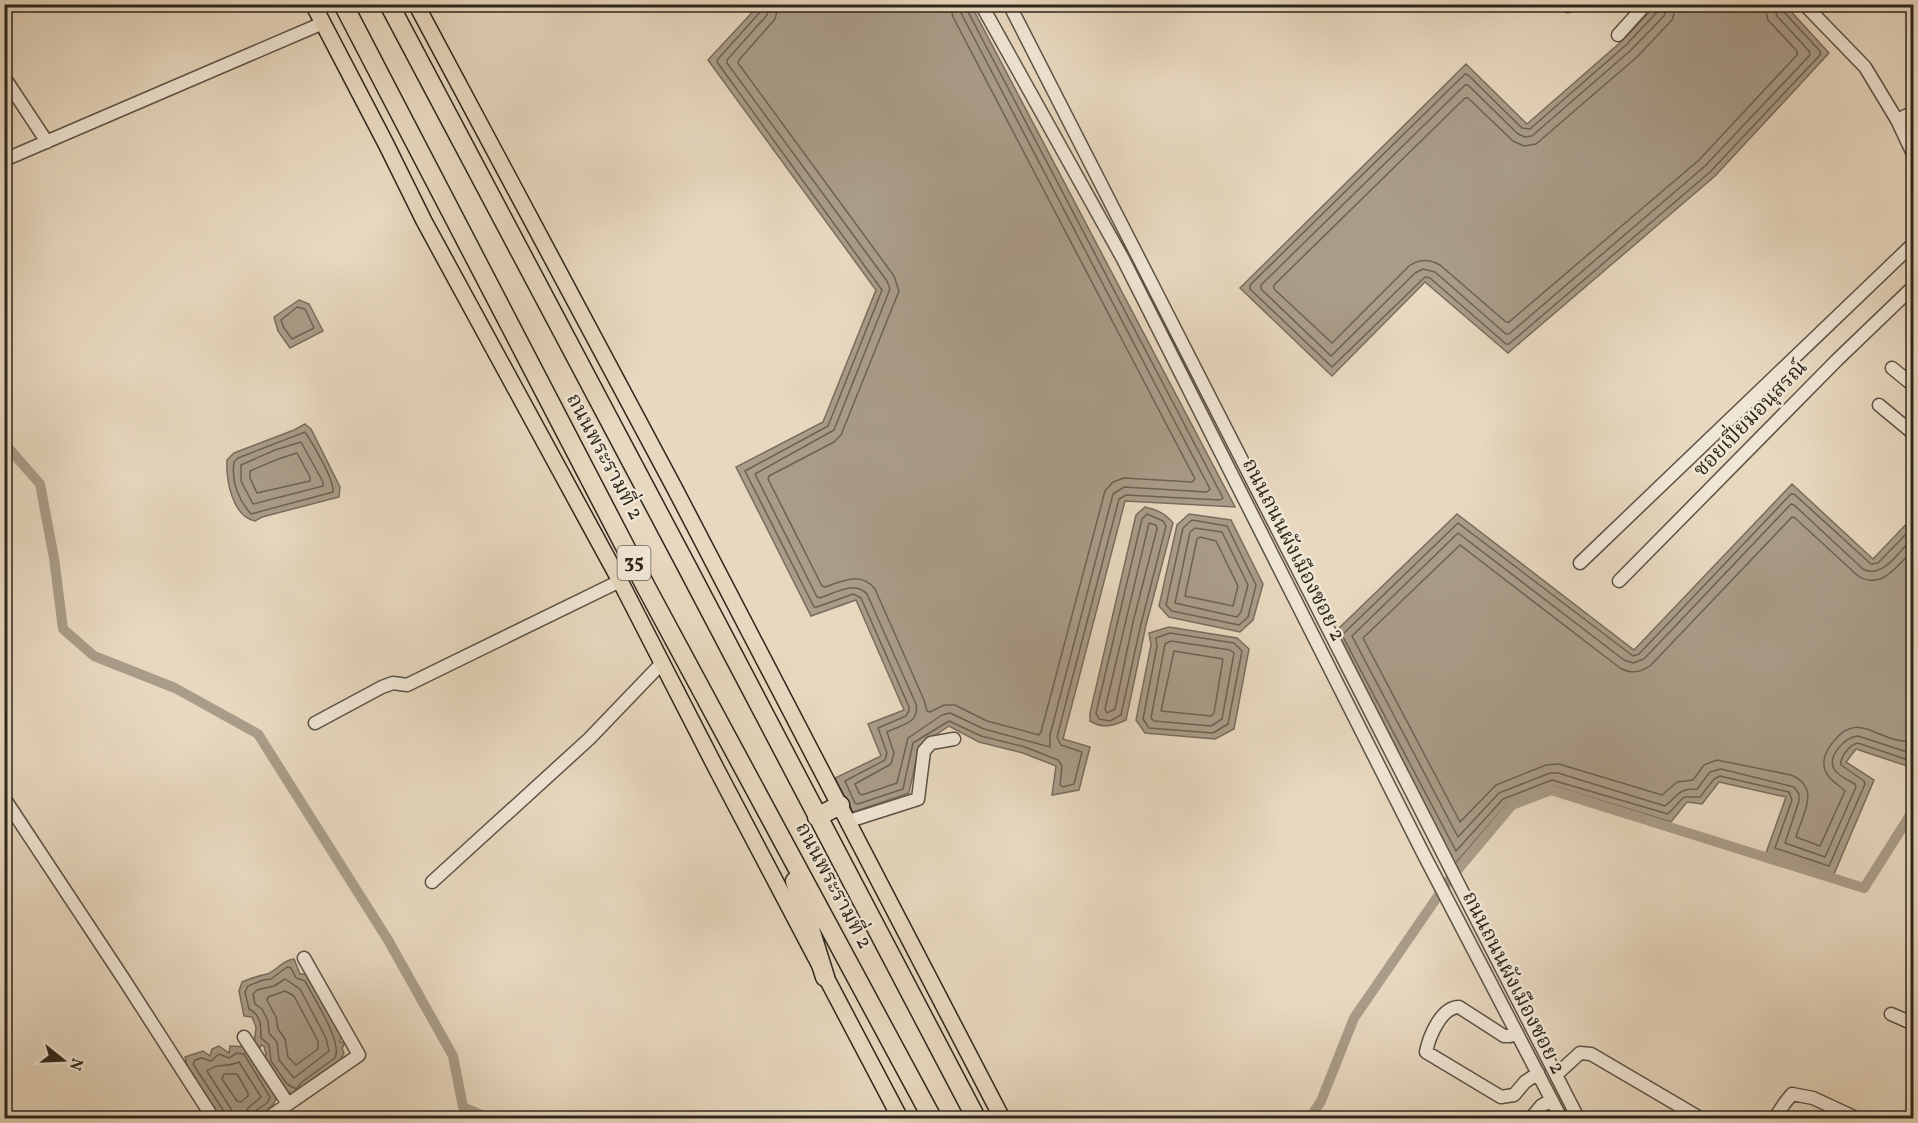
<svg xmlns="http://www.w3.org/2000/svg" width="1918" height="1123" font-family="Vollkorn,'Noto Serif Thai',serif">
<style>
.water{fill:#a99c88;stroke:#786d5d;stroke-width:1.5}
.lines{fill:none;stroke-linecap:round;stroke-linejoin:round}
.shore{stroke:#6c6252;stroke-width:1.5}
.canal{stroke:#a99c88;stroke-width:10}
.minor-casing{stroke:#5c5345;stroke-width:15}
.major-casing{stroke:#2e271c;stroke-width:18}
.highway-casing{stroke:#2e271c;stroke-width:21}
.minor{stroke:#f0e6d5;stroke-width:12}
.major{stroke:#e8d8bf;stroke-width:15}
.highway{stroke:#e8d8bf;stroke-width:18}
.labels{text-anchor:middle;dominant-baseline:central;stroke-width:5;stroke-linejoin:round;paint-order:stroke}
.shield{fill:#f0e6d5;stroke:#686054;stroke-width:1.5}
.shield-label{font-size:20px;font-weight:bold;fill:#2e271c}
.street-label{font-size:21px;fill:#2e271c;stroke:#f0e6d5}
</style>
<rect width="100%" height="100%" fill="#e8d8bf"/>
<filter id="stains"><feTurbulence type="fractalNoise" baseFrequency=".00333" numOctaves="4"/><feColorMatrix values="0 0 0 0 .2 0 0 0 0 .09 0 0 0 0 .02 0 0 0 .5 -.17"/></filter>
<radialGradient id="worn" r=".72"><stop offset=".6" stop-color="#630" stop-opacity="0"/><stop offset="1" stop-color="#630" stop-opacity=".3"/></radialGradient>
<path class="water" d="M759 5H971L1235 507 1125 501 1063 739 1090 747 1079 790 1052 795 1056 766 1023 753 979 742 949 726 919 746 909 793 853 812 835 778 881 756 868 724 904 710 856 600 811 616 736 467 823 422 876 290 708 60Z
M1656 5H1785L1829 53 1715 176 1508 353 1425 282 1332 376 1240 288 1466 64 1527 124 1622 41Z
M299 300 309 304 323 331 290 348 278 331 274 317Z
M305 424 311 429 340 487 339 497 262 517 255 521C232 516 226 480 227 460L234 453 294 430Z
M1792 484 1873 559 1913 517V761L1907 766 1856 749 1846 762 1874 780 1834 874 1766 853 1786 797 1719 782 1702 804 1687 802 1671 822 1553 786 1507 804 1455 864 1334 633 1457 514 1634 650Z
M1145 507C1157 510 1165 513 1173 523L1146 625 1126 720C1113 726 1103 729 1090 721V713L1136 515Z
M1189 514 1231 520 1263 584 1253 620 1240 632 1169 617 1159 606 1177 525Z
M1169 627 1237 638 1249 649 1234 729 1215 739 1145 733 1136 720 1151 645 1149 633Z
M294 959 300 974H308L341 1036 340 1042 345 1043 342 1048 344 1053 340 1061 296 1095C281 1094 272 1073 264 1061L266 1054 264 1046 261 1045 259 1050 254 1045 256 1027 252 1017 244 1016 239 991 242 982C251 978 258 976 267 974 277 971 282 960 294 959Z
M219 1046 229 1053 230 1046 247 1047 277 1097C267 1121 244 1118 221 1118L187 1066 185 1057 203 1051 210 1056 212 1049Z"/>
<g class="lines">
<path class="shore" d="M763 4 761 11 718 59 717 62 882 290 828 426 745 471 814 607H817L853 594 861 598 909 707V711L906 716 878 728 887 753 885 760 845 781 855 803 858 804 903 789 913 743 949 721 981 736 1025 747 1058 760 1062 766 1060 785 1063 787 1074 784 1082 752 1061 745 1057 737 1119 499 1126 495 1220 500 1223 498 967 10V4
M770 4 767 15 727 60V63L887 281 890 289 834 430 755 474 817 597 820 598C835 593 855 580 867 594L916 704C920 724 900 725 887 732L894 753 891 764 855 784 859 793 862 795 897 783 908 738 942 715 950 713 984 729 1050 747V735L1113 494 1124 487 1207 492 1210 489 961 13 959 4
M779 4 775 19 739 60 738 63 894 276 899 291 841 435 834 442 769 476 768 479 822 586 825 587C843 581 861 571 875 589L924 700 927 711 930 712 944 705H955L987 721 1039 735 1041 732 1105 491 1113 482 1124 478 1192 482 1195 479 953 17 950 4
M1660 4 1658 11 1626 45 1530 129 1522 128 1468 75 1465 74 1250 285V289L1332 367 1425 277 1430 278 1506 344H1509L1710 172 1820 55V51L1783 11 1781 4
M1668 4 1664 16 1631 50 1532 136 1525 137 1518 134 1468 85H1465L1261 285V289L1331 356 1415 273 1423 269 1435 272 1506 334H1509L1705 166 1810 55 1809 51 1777 16 1773 4
M1677 4 1672 20 1637 57 1536 144 1524 146 1513 141 1468 98H1465L1274 285V289L1332 343 1409 266C1419 259 1430 259 1440 265L1506 322H1509L1699 160 1797 55V51L1768 20 1764 4
M297 307 305 309 314 328 292 339 284 328 281 320Z
M305 432C313 444 334 479 333 492L251 514C238 499 231 482 234 462L238 458Z
M301 442 323 482V486L253 504 241 481V465L275 450Z
M297 453 310 477V481L257 493 250 478V471L278 459Z
M1147 514 1163 521 1166 526 1141 624 1121 715 1110 721 1099 719 1096 713 1142 519Z
M1192 520 1227 526 1256 585 1248 617 1239 625 1172 611 1166 605 1183 528Z
M1149 523 1156 525 1157 529 1133 622 1115 709 1107 713 1105 709Z
M1914 526 1878 563 1871 564 1794 494H1791L1639 654 1633 656 1458 523 1342 635 1456 851 1503 799 1552 780 1668 814 1684 797H1700L1714 779 1720 776 1789 792 1792 800 1775 848 1829 866 1865 784 1864 781 1841 765C1840 757 1849 745 1858 743L1905 759 1914 757
M1195 528 1222 532 1248 585 1241 612 1237 617 1175 603 1190 532Z
M1914 536C1901 549 1883 580 1863 569L1794 505 1791 504 1644 659 1633 663 1624 660 1458 533 1352 636 1458 837 1499 793 1550 773H1558L1665 806C1679 795 1677 789 1697 789L1710 772 1721 769 1794 787 1799 794V801L1785 843 1825 857 1856 787 1855 784C1848 780 1838 776 1834 769 1827 756 1845 737 1858 736L1904 751 1914 749
M1200 537 1216 541 1238 586 1233 606 1185 596 1197 539Z
M1914 549C1898 565 1881 592 1857 575L1795 518 1792 517 1651 665C1641 673 1631 674 1620 668L1460 545 1363 638 1460 822 1496 785 1546 765 1559 764 1662 795 1677 782 1693 780 1704 765 1717 760 1791 775C1822 788 1802 815 1796 837L1820 846 1845 791C1841 786 1835 784 1831 779 1819 767 1824 753 1833 742 1858 710 1876 740 1904 741 1907 741 1910 740 1914 740
M1170 633 1234 643 1242 651 1228 724 1213 733 1149 728 1143 719 1157 646 1156 638Z
M1171 641 1230 650 1234 653 1222 719 1211 726 1154 721 1151 718 1165 644Z
M1174 651 1223 659 1214 713 1211 716 1161 711Z
M287 967 291 968 296 978 305 981C313 997 343 1042 335 1058L302 1082 296 1089 287 1084 271 1061 269 1045 261 1038C261 1025 261 1015 249 1009L245 992 248 986 263 980 271 979Z
M285 979 300 989 326 1038 329 1051 294 1078 279 1060 277 1042 269 1033 268 1021 262 1009 255 1004 253 994 257 990 274 986Z
M285 991 294 996 318 1041V1049L296 1065 288 1057 285 1039 278 1029 276 1017 267 1000 268 997Z
M224 1074H237L248 1093V1096L241 1102 237 1101 222 1079Z
M226 1118 225 1113 193 1064 195 1060 202 1058 211 1061 219 1054 229 1058 237 1053 244 1054 270 1097 267 1103 254 1112 253 1118
M233 1118 231 1109 207 1071C219 1062 226 1068 239 1062L261 1097 248 1108 245 1118"/>
<path class="canal" d="M4 443 40 484 54 558 63 629 94 656 175 688 258 734 388 940 453 1056 463 1107 489 1118
M1310 1118 1321 1101 1354 1018 1449 880 1512 805 1551 790 1864 888 1914 809"/>
<defs>
<path id="minor" d="M981 4 1123 259 1424 855 1561 1118
M1009 4 1578 1118
M1804 4 1865 67 1897 120 1914 156
M1568 6 1569 4
M1618 35 1646 4
M4 77 47 142
M1897 120 1914 112
M4 160 323 23
M1892 368 1914 386
M1879 405 1914 434
M1580 563 1914 243
M1619 581 1837 360 1914 286
M315 723 382 687 393 683 407 685 620 581
M4 798 123 978 213 1118
M849 821 918 799 924 751 931 743 954 739
M432 882 589 739 662 663
M1891 1014 1914 1024
M1517 1033 1510 1036H1504L1459 1007C1441 1007 1429 1037 1426 1052L1501 1097 1514 1095 1525 1082 1538 1073
M244 1037 288 1104
M1556 1075 1580 1053 1591 1054 1700 1118
M4 1099 5 1100
M268 1118 359 1055 304 958
M1531 1118 1541 1106 1551 1100
M1775 1118 1784 1104 1792 1094 1813 1098 1856 1118"/>
<path id="major" d="M313 4 386 144 424 221 620 581 717 770 900 1118
M416 4 675 489 1002 1118"/>
<path id="highway" d="M343 4 646 587 932 1118
M389 4 685 563 976 1118
M817 817 840 805
M795 881 825 977"/>
</defs>
<use href="#minor" class="minor-casing"/>
<use href="#major" class="major-casing"/>
<use href="#highway" class="highway-casing"/>
<use href="#minor" class="minor"/>
<use href="#major" class="major"/>
<use href="#highway" class="highway"/>
</g>
<g class="labels">
<rect class="shield" x="617.5" y="546" width="33" height="34" rx="4.5"/>
<g class="shield-label">
<text x="634" y="563">35</text>
</g>
<g class="street-label">
<text transform="translate(1751 419) rotate(-46)">ซอยเปี่ยมอนุสรณ์</text>
<text transform="translate(604 457) rotate(62)">ถนนพระรามที่ 2</text>
<text transform="translate(1293 550) rotate(63)">ถนนถนนผังเมืองซอย 2</text>
<text transform="translate(833 886) rotate(62)">ถนนพระรามที่ 2</text>
<text transform="translate(1513 983) rotate(63)">ถนนถนนผังเมืองซอย 2</text>
</g>
</g>
<rect width="1918" height="1123" fill="none" stroke="#e8d8bf" stroke-width="24"/>
<rect x="6" y="6" width="1906" height="1111" fill="none" stroke="#2e271c" stroke-width="3"/>
<rect x="12" y="12" width="1894" height="1099" fill="none" stroke="#2e271c" stroke-width="1.5"/>
<g transform="translate(63 1060) rotate(108)" stroke="#f0e6d5" stroke-width="4.5" paint-order="stroke">
<path d="M0-4.5L10 22L0 15L-10 22Z" fill="#2e271c"/>
<text y="-9" font-size="16" font-weight="bold" text-anchor="middle" fill="#2e271c">N</text>
</g>
<rect width="100%" height="100%" filter="url(#stains)"/>
<rect width="100%" height="100%" fill="url(#worn)"/>
</svg>
